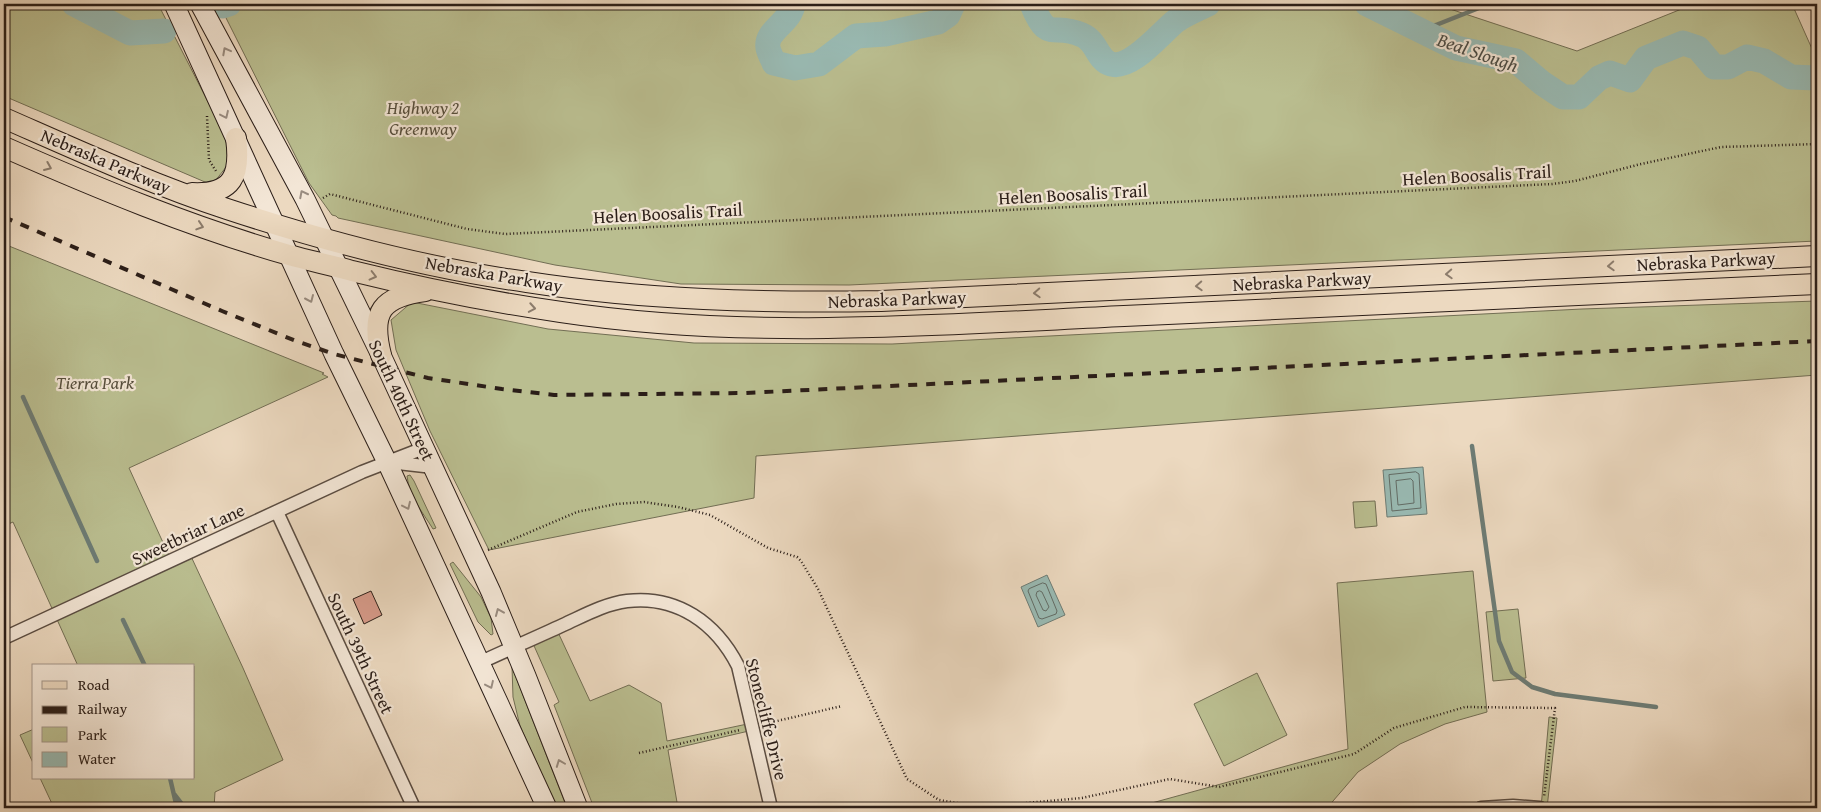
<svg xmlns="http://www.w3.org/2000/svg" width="1821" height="812" font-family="'Gentium Book Plus',serif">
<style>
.green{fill:#babe90;stroke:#726e54}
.water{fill:#99bab3;stroke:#6d7c75}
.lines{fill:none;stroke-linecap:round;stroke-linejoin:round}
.shore{stroke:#626c66;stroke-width:1}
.stream{stroke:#6d7c75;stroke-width:4.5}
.river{stroke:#99bab3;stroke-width:25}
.building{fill:#d99c8c;stroke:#2b1e18}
.minor-casing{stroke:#5b4d42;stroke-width:15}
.secondary-casing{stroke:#2b1e18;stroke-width:21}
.primary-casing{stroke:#2b1e18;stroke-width:22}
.path{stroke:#2b1e18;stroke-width:2.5;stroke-dasharray:1 2.5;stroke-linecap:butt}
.minor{stroke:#f3e6d6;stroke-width:12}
.secondary{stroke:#f3e6d6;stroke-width:19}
.primary{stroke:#ecd9c0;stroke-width:20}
.rail{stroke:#2b1e18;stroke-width:4;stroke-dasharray:9 9;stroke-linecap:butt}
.oneway{stroke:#998c80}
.oneway2{stroke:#8c7c6c}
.labels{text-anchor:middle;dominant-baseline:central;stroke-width:4.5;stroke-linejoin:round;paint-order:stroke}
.park-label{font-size:18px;font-style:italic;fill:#564e3c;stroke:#f3e6d6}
.street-label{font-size:18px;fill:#2b1e18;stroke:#f3e6d6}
.water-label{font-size:19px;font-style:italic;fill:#4c4d46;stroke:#f3e6d6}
</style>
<rect width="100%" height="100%" fill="#ecd9c0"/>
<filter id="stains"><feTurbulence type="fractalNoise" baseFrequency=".004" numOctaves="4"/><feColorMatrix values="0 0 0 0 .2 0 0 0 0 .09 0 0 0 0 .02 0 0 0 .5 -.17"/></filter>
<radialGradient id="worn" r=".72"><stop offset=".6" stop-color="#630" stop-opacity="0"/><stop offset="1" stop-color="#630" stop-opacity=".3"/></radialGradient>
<path class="green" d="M4 4H158L229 143 230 162 212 185 4 96Z
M219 4H1081L1083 9 1094 4H1435L1577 51 1694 4H1792L1813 51 1817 52V241L849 285 681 284 555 265 338 218 336 216 332 215 309 183Z
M4 244 324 373 322 374 328 377 129 468 171 560 189 552 243 668 283 760 215 792 214 808H54L40 778H194V666H78L13 522 4 526Z
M1817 301V375L756 456 754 498 489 550 430 431 396 350 391 320 412 302 548 329 694 343 892 344 1582 309Z
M410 475 414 481 436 528 433 529C423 513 409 496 407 476Z
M1375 501 1377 526 1355 528 1353 502Z
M453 562 481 597 491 618 493 634 491 635 478 622 450 564Z
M1473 571 1487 712 1445 724 1400 744 1358 772 1327 808H1142L1141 806 1348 749 1337 583Z
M1518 609 1526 678 1493 681 1486 612Z
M556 628 590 701 629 685 661 703 667 741 752 723 753 730 668 750 678 808H594L554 705 559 702 531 639Z
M512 667 567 808H557L520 726 513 697Z
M1257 673 1287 735 1224 766 1194 704Z
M1549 717 1557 718 1547 808H1541Z
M34 729V765L20 735Z"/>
<path class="water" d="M1423 467 1427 514 1387 517 1383 470Z
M1047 575 1065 615 1038 627 1021 587Z"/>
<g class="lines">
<path class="shore" d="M1416 472 1419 474 1421 508 1392 511 1389 475Z
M1411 479 1413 481 1414 503 1398 505 1396 481Z
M1043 583 1046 584 1057 611 1056 614 1042 619 1039 618 1028 591 1029 589Z
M1040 591 1042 592 1049 607 1046 611 1043 610 1036 595 1037 592Z"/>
<path class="stream" d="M1420 30 1436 25 1489 4
M23 397 97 561
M1472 446 1499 641 1512 672 1532 687 1555 694 1656 707
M123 620 145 666
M170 778 177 808
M175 795 185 808"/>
<path class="river" d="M74 4 130 33 164 31
M793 4C791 23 765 30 768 48 769 53 772 58 774 63L795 68 819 64 856 36 885 34 938 22 948 15 953 4
M1032 4C1048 44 1052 22 1082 35 1097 41 1097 60 1111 64 1132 70 1161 32 1177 20 1186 14 1198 9 1208 4
M1367 4 1456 48 1516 61 1542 83 1563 97H1579L1599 78 1610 73 1630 80 1646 58 1683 43 1698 48 1714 67H1728L1747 57 1764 61 1791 77 1817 78
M223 6 229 4"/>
</g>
<path class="building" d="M371 591 382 615 364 624 353 599Z"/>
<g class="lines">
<defs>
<path id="minor" d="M389 462 433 467
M277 512 414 808
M4 638 362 472 424 448
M479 663C507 650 535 638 563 625 583 616 604 604 627 601 677 595 716 623 738 666L771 808
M1481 808 1513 806 1540 808"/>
<path id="secondary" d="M174 4 334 354 387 462 547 808
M200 4 305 199 381 355 491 592 526 676 578 808"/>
<path id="primary" d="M4 118C77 150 151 184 227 209 324 241 426 268 527 282 644 300 763 303 881 301L1817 256
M4 147C97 188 191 227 289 255 310 261 331 265 352 271 421 288 491 302 561 312 747 340 937 325 1124 316 1355 306 1586 295 1817 284
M192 193C233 195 241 175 236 138
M381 355C370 311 382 297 425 291"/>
</defs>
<use href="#minor" class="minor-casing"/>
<use href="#secondary" class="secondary-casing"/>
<use href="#primary" class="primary-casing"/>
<path class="path" d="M207 116 209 160 216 171
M323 198 330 194 467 229 505 234 1552 184 1575 181 1641 164 1721 147 1817 144
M488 550 577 512 616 504 644 502 678 507 710 515 768 548 797 557 801 561 818 589 907 779 939 800 981 807 1082 798 1170 779 1219 787 1354 754 1394 728 1465 707 1555 708 1544 797
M764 724 842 706
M639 753 740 730"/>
<use href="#minor" class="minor"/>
<use href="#secondary" class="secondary"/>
<use href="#primary" class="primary"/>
<path class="rail" d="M4 217 222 311 296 341 334 354 428 378 502 389 554 395 745 393 1817 341"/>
</g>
<defs><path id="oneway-chevron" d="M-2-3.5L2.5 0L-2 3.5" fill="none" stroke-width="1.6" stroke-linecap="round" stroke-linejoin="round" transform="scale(1.25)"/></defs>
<g class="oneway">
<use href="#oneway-chevron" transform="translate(226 51) rotate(-118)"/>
<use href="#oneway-chevron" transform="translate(225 115) rotate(65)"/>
<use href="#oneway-chevron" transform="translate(303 194) rotate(-117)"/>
<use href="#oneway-chevron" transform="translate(310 299) rotate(66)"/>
<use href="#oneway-chevron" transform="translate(407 506) rotate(65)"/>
<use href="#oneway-chevron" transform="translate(499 612) rotate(-113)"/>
<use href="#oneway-chevron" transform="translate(490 685) rotate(65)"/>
<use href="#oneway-chevron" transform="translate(560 763) rotate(-111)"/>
</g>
<g class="oneway2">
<use href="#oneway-chevron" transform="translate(48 167) rotate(23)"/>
<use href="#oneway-chevron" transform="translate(200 226) rotate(18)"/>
<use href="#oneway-chevron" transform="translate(1611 266) rotate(177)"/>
<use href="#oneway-chevron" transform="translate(1449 274) rotate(177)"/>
<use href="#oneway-chevron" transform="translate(373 276) rotate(14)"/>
<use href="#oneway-chevron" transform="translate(1199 286) rotate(177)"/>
<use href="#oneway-chevron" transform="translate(1037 293) rotate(177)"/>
<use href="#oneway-chevron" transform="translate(532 308) rotate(10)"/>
</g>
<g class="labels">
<g class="park-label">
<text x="423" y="107">Highway 2<tspan x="423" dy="21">Greenway</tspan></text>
<text x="95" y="382">Tierra Park</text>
</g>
<g class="street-label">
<text transform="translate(106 161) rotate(23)">Nebraska Parkway</text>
<text transform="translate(1477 175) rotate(-3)">Helen Boosalis Trail</text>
<text transform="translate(1073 194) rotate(-3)">Helen Boosalis Trail</text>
<text transform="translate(668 213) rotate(-3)">Helen Boosalis Trail</text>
<text transform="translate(1706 261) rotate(-3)">Nebraska Parkway</text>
<text transform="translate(494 274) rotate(10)">Nebraska Parkway</text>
<text transform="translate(1302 281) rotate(-3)">Nebraska Parkway</text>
<text transform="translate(897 299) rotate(-2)">Nebraska Parkway</text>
<text transform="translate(402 400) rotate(65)">South 40th Street</text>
<text transform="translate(188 534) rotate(-25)">Sweetbriar Lane</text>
<text transform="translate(361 653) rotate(65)">South 39th Street</text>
<text transform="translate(767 719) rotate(76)">Stonecliffe Drive</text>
</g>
<g class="water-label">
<text transform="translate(1478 52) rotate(19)">Beal Slough</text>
</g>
</g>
<rect width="1821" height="812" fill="none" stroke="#ecd9c0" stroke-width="20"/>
<rect x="5" y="5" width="1811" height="802" fill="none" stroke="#2b1e18" stroke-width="2.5"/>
<rect x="10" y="10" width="1801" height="792" fill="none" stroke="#2b1e18"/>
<rect x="32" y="664" width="162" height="115" fill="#f3e6d6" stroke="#a3968a"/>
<rect x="42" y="681" width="25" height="8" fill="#ecd9c0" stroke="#a3968a"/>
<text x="78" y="690" font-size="15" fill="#2b1e18">Road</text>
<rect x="42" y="706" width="25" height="8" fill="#2b1e18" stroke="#a3968a"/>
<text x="78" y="714" font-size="15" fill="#2b1e18">Railway</text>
<rect x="42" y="727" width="25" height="15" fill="#babe90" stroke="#a3968a"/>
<text x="78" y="740" font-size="15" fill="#2b1e18">Park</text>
<rect x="42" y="752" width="25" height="15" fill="#99bab3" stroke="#a3968a"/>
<text x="78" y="764" font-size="15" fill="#2b1e18">Water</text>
<rect width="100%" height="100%" filter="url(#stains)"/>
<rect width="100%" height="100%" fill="url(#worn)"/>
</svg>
